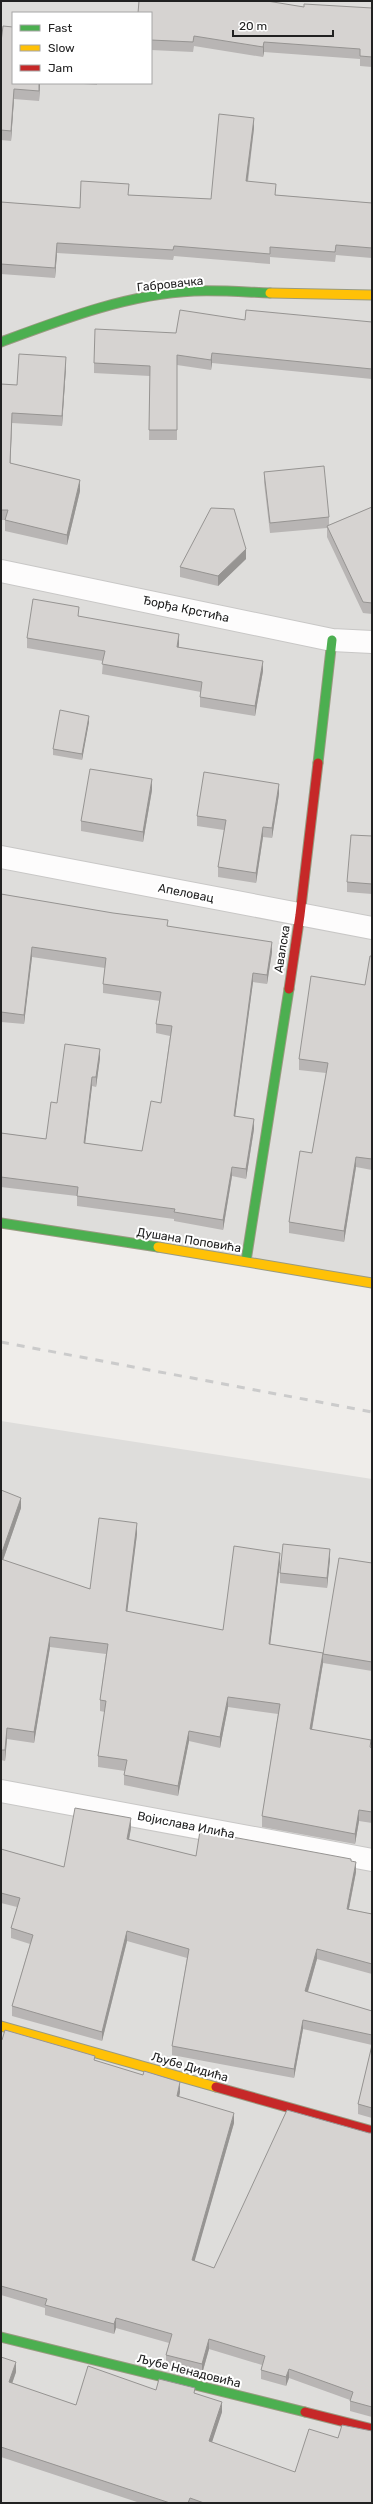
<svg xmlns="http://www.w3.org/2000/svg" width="373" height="2504" font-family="Rubik,sans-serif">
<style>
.residential{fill:#dedddb;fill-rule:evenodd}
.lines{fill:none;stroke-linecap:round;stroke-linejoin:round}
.street-casing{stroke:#c8c7c6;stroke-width:24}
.fast-casing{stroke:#999a80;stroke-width:11}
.slow-casing{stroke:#999a80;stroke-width:11}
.jam-casing{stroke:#999a80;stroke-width:11}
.street{stroke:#fdfcfc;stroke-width:22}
.fast{stroke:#4caf50;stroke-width:9}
.slow{stroke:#ffc107;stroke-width:9}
.jam{stroke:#c62828;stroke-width:9}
.rail{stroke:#cbcbcb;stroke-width:3;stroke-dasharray:8 8;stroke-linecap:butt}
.wall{fill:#b8b5b4}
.shaded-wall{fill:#969492}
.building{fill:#d6d3d1;stroke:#969492}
.labels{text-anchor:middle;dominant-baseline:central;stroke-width:4;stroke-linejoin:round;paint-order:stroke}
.street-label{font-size:12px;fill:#212121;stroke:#fff}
</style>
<rect width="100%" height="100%" fill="#efedea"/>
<path class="residential" d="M1 1H372V1286L1 1218ZM13 13H151V83H13Z
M1 1421 372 1479V2503H1Z"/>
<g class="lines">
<defs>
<path id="street" d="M1 571 332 640 372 642
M1 857 372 928
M1 1791 372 1860"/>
<path id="fast" d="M1 342C63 319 128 294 194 291 220 290 245 292 270 293
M318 763 332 640
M1 1223 158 1247
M246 1261 289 989
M1 2337 305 2412"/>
<path id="slow" d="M270 293 372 295
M158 1247 372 1283
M1 2026 216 2087"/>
<path id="jam" d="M289 989 300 915 318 763
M216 2087 372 2131
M305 2412 372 2429"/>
</defs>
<use href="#street" class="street-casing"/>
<use href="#fast" class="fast-casing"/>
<use href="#slow" class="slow-casing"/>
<use href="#jam" class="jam-casing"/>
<use href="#street" class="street"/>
<use href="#fast" class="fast"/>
<use href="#slow" class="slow"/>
<use href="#jam" class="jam"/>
<path class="rail" d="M1 1342 372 1412"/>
</g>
<path class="wall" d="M304 7 372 8V67L360 66V59L264 52 263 57 194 46 193 52 151 50V13Z
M1 42 13 83H40L39 101 14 99 11 141 1 140Z
M70 83H97V85Z
M254 128 248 182 276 195 372 203V258L336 255 335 262 270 257V264L174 256 173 260 57 253 55 278 1 274V202L80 208 129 195 211 199Z
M245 320 372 322V379L212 363 211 370 177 365V440H149L150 376 94 373V363L176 333Z
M66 367 62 426 12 423 10 463 80 491 67 545 5 531V520H1V384L17 385Z
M264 472 329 517V525L372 507V614L363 613 327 537V528L270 533 264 482Z
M246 559 218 586 180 577V567Z
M79 616 179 644V647L263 671 255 716 200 707V697L201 692 102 674 103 661 27 648V638Z
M89 722 82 760 53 755V749Z
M152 790 143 842 81 831V821Z
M279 794 272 838 263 837 256 883 218 877V867L224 830 197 826V816Z
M372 836V894L347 892V882Z
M1 894 168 926 272 952 267 984 253 982 235 1116 254 1129 246 1179 232 1176 223 1230 174 1221V1219L77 1206V1196L1 1187V1133L46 1139 57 1103 100 1058 96 1087 92 1086 85 1143 142 1151 161 1103 170 1036 156 1033V1024L160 1001 103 993V984L105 968 32 957 24 1024 1 1022Z
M372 956V1170L356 1167 344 1242 289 1233V1222L312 1153 326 1073 299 1070V1059L365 985Z
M1 1490 21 1508 3 1560 90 1589 137 1534 127 1612 223 1630 280 1563 270 1644 323 1653 372 1563V1671L323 1663 312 1730 372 1748V1823L359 1821 355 1844 262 1827V1816L278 1714 228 1707 220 1748 189 1741 178 1796 124 1785V1775L125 1771 98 1767V1756L105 1712 100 1711V1700L106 1654 50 1647 34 1743 7 1739 5 1761 1 1760Z
M330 1559 327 1588 280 1583V1573Z
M131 1828 129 1840 196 1856 351 1861 356 1872 349 1909 372 1914V1974L317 1959 308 1992 372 2011V2118L358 2114V2104L372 2045 303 2029 294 2078 172 2055V2046L187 1958 127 1941 102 2041 12 2016V2006L30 1944 11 1938V1928L17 1907 1 1903V1849L64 1867Z
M1 2040 95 2060 180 2092 179 2097 234 2123 194 2261 214 2268 369 2133H372V2417L350 2411V2400L289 2378 286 2386 261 2379V2370L262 2365 209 2349 202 2374 166 2365V2355L169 2343 116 2328 114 2334 45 2315V2308L1 2295Z
M1 2357 16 2372 12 2384 76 2405 156 2390 195 2393 222 2412 212 2442 372 2503H140L1 2457Z"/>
<path class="shaded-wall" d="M264 42V52L263 57V47Z
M39 83H40L39 101Z
M14 89V99L11 141V131Z
M254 118V128L246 192V181Z
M57 243V253L55 278V268Z
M212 353V363L211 370V360Z
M66 357V367L62 426V416Z
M12 413V423L10 473V463Z
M80 480V491L67 545V535Z
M246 549V559L218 586V576Z
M179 634V644L177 657V647Z
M263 661V671L255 716V706Z
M89 716V722L82 760V754Z
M152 779V790L143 842V832Z
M279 784V794L272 838V828Z
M263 827V837L256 883V873Z
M272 942V952L267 984V975Z
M32 947V957L24 1024V1015Z
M253 973V982L234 1125V1116Z
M100 1049V1058L96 1087V1077Z
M92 1077V1086L84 1153V1143Z
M254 1119V1129L246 1179V1169Z
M356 1157V1167L344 1242V1231Z
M232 1167V1176L223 1230V1220Z
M21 1498V1508L1 1566V1555Z
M137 1523V1534L126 1622V1611Z
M330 1549V1559L327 1588V1578Z
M280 1553V1563L269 1654V1644Z
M50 1637V1647L34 1743V1732Z
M323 1653V1663L310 1740V1729Z
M228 1697V1707L220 1748V1737Z
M7 1728V1739L5 1761V1750Z
M189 1731V1741L178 1796V1786Z
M359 1810V1821L355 1844V1834Z
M131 1818V1828L127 1849V1839Z
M356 1862V1872L347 1918V1909Z
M127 1931V1941L102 2041V2032Z
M317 1949V1959L305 2001V1991Z
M303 2020V2029L294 2078V2069Z
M180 2082V2092L177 2106V2096Z
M234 2113V2123L192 2270V2260Z
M116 2318V2328L114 2334V2324Z
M209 2339V2349L202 2374V2364Z
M16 2362V2372L9 2392V2382Z
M289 2369V2378L286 2386V2377Z
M222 2402V2412L209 2451V2441Z"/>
<path class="building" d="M139 1H267L304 7V4L372 8V57L360 56V49L264 42 263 47 194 36 193 42 151 40V13H138Z
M3 26 13 27V83H39V91L14 89 11 131 1 130V42Z
M219 114 254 118 246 181 276 184 275 195 372 203V248L336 245 335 252 270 247V254L174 246 173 250 57 243 55 268 1 264V202L80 208 81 181 129 184 128 195 211 199Z
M180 310 245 320 246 310 372 322V369L212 353 211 360 177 355V430H149L150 366 94 363 95 329 176 333Z
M19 354 66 357 62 416 12 413 10 463 80 480 67 535 5 520 8 510H1V384L17 385Z
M324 466 329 517 270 523 264 472Z
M372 507V603L363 602 327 526Z
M211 508 234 509 246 549 218 576 180 567Z
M33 599 79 607 78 616 179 634 177 647 263 661 255 706 200 697 202 682 102 664 105 651 27 638Z
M60 710 89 716 82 754 53 749Z
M90 769 152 779 143 832 81 821Z
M204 772 279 784 272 828 263 827 256 873 218 867 226 820 197 816Z
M351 835 372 836V884L347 882Z
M1 894 113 913 168 920 167 926 272 942 267 975 253 973 234 1116 254 1119 246 1169 232 1167 223 1220 174 1212 175 1209 77 1196 78 1187 1 1177V1133L46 1139 51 1102 57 1103 65 1044 100 1049 96 1077H92L84 1143 142 1151 151 1101 161 1103 172 1026 156 1024 161 992 103 984 106 958 32 947 24 1015 1 1012Z
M370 956H372V1159L356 1157 344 1231 289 1222 300 1151 312 1153 328 1063 299 1059 311 976 365 985Z
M1 1490 21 1498 1 1555Z
M99 1518 137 1523 126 1611 223 1630 234 1546 280 1553 269 1644 323 1653 310 1729 371 1740 370 1747 372 1748V1812L359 1810 355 1834 262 1816 280 1704 228 1697 220 1737 189 1731 178 1786 124 1775 127 1760 98 1756 106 1701 100 1700 108 1644 50 1637 34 1732 7 1728 5 1750H1V1559L90 1589Z
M283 1544 330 1549 327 1578 280 1573Z
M339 1558 372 1563V1662L323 1654Z
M75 1808 131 1818 127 1839 196 1856 200 1831 351 1859V1861L356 1862 347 1909 372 1914V1964L317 1949 305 1991 372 2011V2035L303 2020 294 2069 172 2046 189 1949 127 1931 102 2032 12 2006 33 1935 11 1928 20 1898 1 1893V1849L64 1867Z
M5 2030 95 2056 94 2060 143 2075 144 2071 180 2082 177 2096 234 2113 192 2260 214 2268 287 2110 369 2133H372V2407L350 2401 353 2392 289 2369 286 2377 261 2370 265 2356 209 2339 202 2364 166 2355 172 2334 116 2318 114 2324 45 2305 47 2299 1 2286V2040H2Z
M372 2045V2108L358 2104Z
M1 2357 16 2362 9 2382 76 2405 88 2366 156 2390 159 2379 195 2388 194 2393 222 2402 209 2441 295 2472 309 2429 338 2438 342 2425 372 2431V2503H204L190 2498 188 2503H170L1 2447Z"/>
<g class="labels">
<g class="street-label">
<text transform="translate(170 284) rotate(-6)">Габровачка</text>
<text transform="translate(186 609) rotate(12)">Ђорђа Крстића</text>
<text transform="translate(186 893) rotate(11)">Апеловац</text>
<text transform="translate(282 949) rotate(-81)">Авалска</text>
<text transform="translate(189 1240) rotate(9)">Душана Поповића</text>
<text transform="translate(186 1825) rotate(11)">Војислава Илића</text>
<text transform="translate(190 2067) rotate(16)">Љубе Дидића</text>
<text transform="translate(189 2371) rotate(14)">Љубе Ненадовића</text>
</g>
</g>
<rect width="373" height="2504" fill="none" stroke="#212121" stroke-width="4"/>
<rect x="12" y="12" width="140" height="72" fill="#ffffff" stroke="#a6a6a6"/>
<rect x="20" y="25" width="20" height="6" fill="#4caf50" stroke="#a6a6a6"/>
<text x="48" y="32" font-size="12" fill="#212121">Fast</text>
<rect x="20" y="45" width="20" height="6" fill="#ffc107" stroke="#a6a6a6"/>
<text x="48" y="52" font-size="12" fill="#212121">Slow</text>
<rect x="20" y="65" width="20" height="6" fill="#c62828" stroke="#a6a6a6"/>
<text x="48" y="72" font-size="12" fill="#212121">Jam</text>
<path d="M233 30v6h100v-6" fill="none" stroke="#212121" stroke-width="2"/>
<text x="239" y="30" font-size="12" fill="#212121" stroke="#ffffff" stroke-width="3" paint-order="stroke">20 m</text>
</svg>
